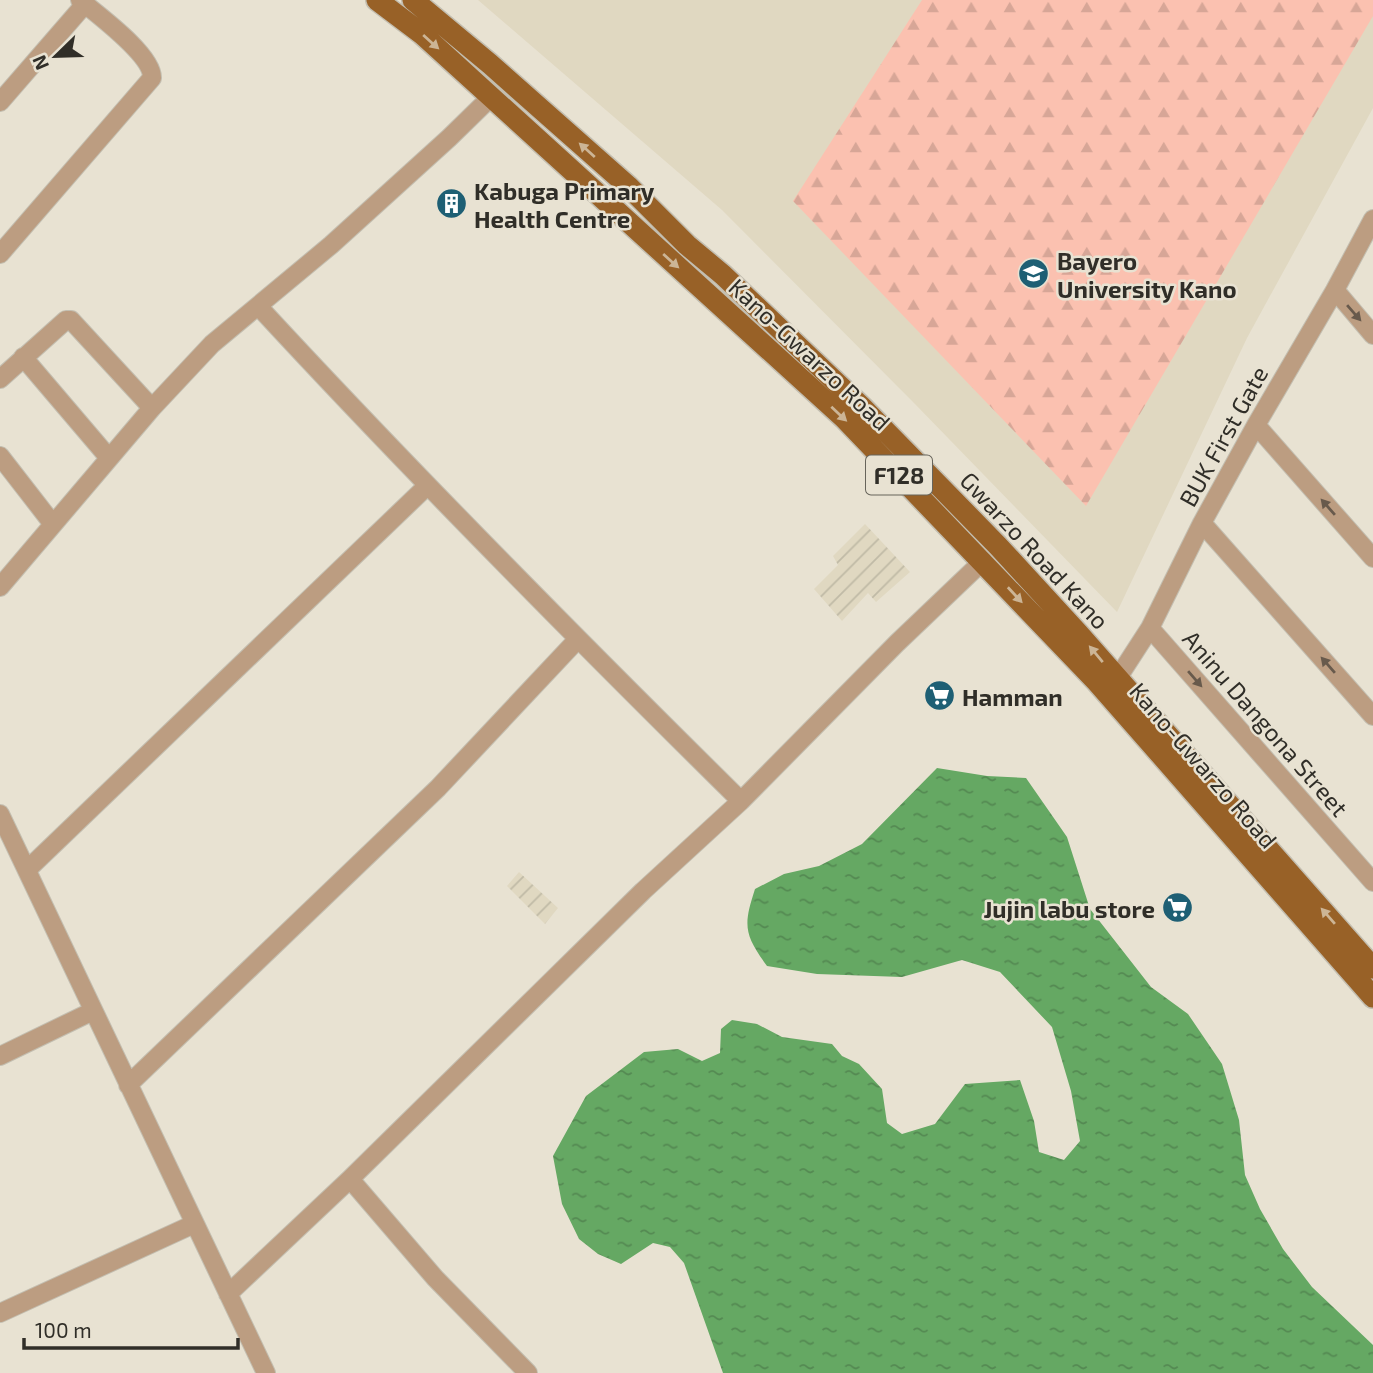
<svg xmlns="http://www.w3.org/2000/svg" width="1373" height="1373" font-family="'Exo 2',sans-serif">
<style>
.built{fill:#e0d8c1}
.industrial{fill:url(#industrial-furrows)}
.forest{fill:url(#forest-firs)}
.water{fill:url(#water-ripples)}
.lines{fill:none;stroke-linecap:round;stroke-linejoin:round}
.street-casing{stroke:#c3beb0;stroke-width:20}
.primary-casing{stroke:#c3beb0;stroke-width:24}
.street{stroke:#bc9d81;stroke-width:18}
.primary{stroke:#986127;stroke-width:21}
.oneway{fill:#ccb596}
.oneway2{fill:#685a4c}
.labels{text-anchor:middle;dominant-baseline:central;stroke-width:5;stroke-linejoin:round;paint-order:stroke}
.shield{fill:#e8e2d2;stroke:#67645b;stroke-width:2}
.shield-label{font-size:23px;font-weight:bold;fill:#302e28}
.poi-label{font-size:24px;font-weight:bold;fill:#302e28;stroke:#e8e2d2;text-anchor:start}
.street-label{font-size:24px;fill:#302e28;stroke:#e8e2d2}
</style>
<defs>
<pattern id="industrial-furrows" width="10" height="10" patternUnits="userSpaceOnUse" patternTransform="scale(1.75)"><rect width="10" height="10" fill="#e0d8c1"/><path d="M-1 1l2-2M0 10L10 0M9 11l2-2" fill="none" stroke="#c0baa6"/></pattern>
<pattern id="forest-firs" width="22" height="20" patternUnits="userSpaceOnUse" patternTransform="scale(1.75)"><rect width="22" height="20" fill="#fbc1b0"/><path d="M5 1l3.5 6h-7zM16 11l3.5 6h-7z" fill="#d7a697"/></pattern>
<pattern id="water-ripples" width="26" height="14" patternUnits="userSpaceOnUse" patternTransform="scale(1.75)"><rect width="26" height="14" fill="#65a863"/><path d="M2 4q2-2 4 0t4 0M15 11q2-2 4 0t4 0" fill="none" stroke="#548952"/></pattern>
</defs>
<rect width="100%" height="100%" fill="#e8e2d2"/>
<path class="built" d="M478 0H1373V108L1247 338 1117 612 915 404 722 210Z"/>
<path class="industrial" d="M865 524 910 572 876 602 868 593 842 621 814 589 838 565 833 556Z
M519 872 558 908 545 924 507 886Z"/>
<path class="forest" d="M922 0H1373V16L1086 506 793 201Z"/>
<path class="water" d="M937 768 987 776 1026 778 1067 837 1090 909 1151 987 1188 1014 1222 1064 1239 1120 1245 1175 1260 1209 1283 1249 1312 1287 1373 1345V1373H723L684 1263 670 1247 653 1243 621 1264 598 1254 579 1239 562 1204 553 1156 586 1096 644 1052 678 1049 702 1061 720 1053 721 1029 732 1020 757 1024 782 1037 832 1044 842 1056 859 1064 882 1089 887 1123 902 1134 935 1124 965 1084 1020 1080 1034 1121 1039 1152 1064 1160 1080 1141 1071 1091 1052 1027 1000 972 962 960 902 977 817 974 767 966C744 934 743 926 755 889L784 874 819 866 862 844Z"/>
<g class="lines">
<defs>
<path id="street" d="M0 102 85 4
M0 254 152 78C153 55 98 15 80 0
M1335 290 1373 335
M259 307C415 476 577 639 741 801
M23 357 109 458
M0 379 66 320H71L152 408
M1256 425 1373 558
M0 456 52 523
M1202 523 1373 716
M0 587 152 408 212 344 331 245 449 138 491 97
M1150 628 1373 882
M1117 679 1150 628 1202 523 1256 425 1335 290 1373 219
M0 814 266 1373
M28 869 427 486
M0 1056 93 1011
M128 1085 438 788 577 640
M350 1179 435 1278 528 1373
M228 1294 350 1179 643 891 741 801 897 643 983 561
M0 1313 194 1224"/>
<path id="primary" d="M377 0 422 34 844 418 1097 682 1373 997
M413 0 490 64 628 186 687 245 723 275 862 407 998 546 1078 633 1373 968"/>
</defs>
<use href="#street" class="street-casing"/>
<use href="#primary" class="primary-casing"/>
<use href="#street" class="street"/>
<use href="#primary" class="primary"/>
</g>
<defs><path id="oneway-solid" d="M-6-.8H1V-3.2L6.5 0L1 3.2V.8H-6Z" transform="scale(1.75)"/></defs>
<g class="oneway">
<use href="#oneway-solid" transform="translate(431 42) rotate(42)"/>
<use href="#oneway-solid" transform="translate(587 150) rotate(-138)"/>
<use href="#oneway-solid" transform="translate(671 261) rotate(42)"/>
<use href="#oneway-solid" transform="translate(839 414) rotate(43)"/>
<use href="#oneway-solid" transform="translate(1015 595) rotate(47)"/>
<use href="#oneway-solid" transform="translate(1096 654) rotate(-130)"/>
<use href="#oneway-solid" transform="translate(1328 916) rotate(-131)"/>
</g>
<g class="oneway2">
<use href="#oneway-solid" transform="translate(1354 313) rotate(49)"/>
<use href="#oneway-solid" transform="translate(1328 507) rotate(-131)"/>
<use href="#oneway-solid" transform="translate(1328 665) rotate(-131)"/>
<use href="#oneway-solid" transform="translate(1195 679) rotate(49)"/>
</g>
<defs>
<symbol id="building-disc" viewBox="-11 -11 22 22"><circle r="9.5" fill="#1e5f74" stroke="#e8e2d2"/><path d="M-4-6H4V6H1V3H-1V6H-4ZM-2.5-4.3h1.7v1.8h-1.7ZM.8-4.3h1.7v1.8H.8ZM-2.5-1h1.7V.8h-1.7ZM.8-1h1.7V.8H.8Z" fill="#fff"/></symbol>
<symbol id="university-disc" viewBox="-11 -11 22 22"><circle r="9.5" fill="#1e5f74" stroke="#e8e2d2"/><path d="M0-5L7-2L0 1L-7-2ZM-4 1L0 2.5L4 1V4Q0 6-4 4Z" fill="#fff"/></symbol>
<symbol id="supermarket-disc" viewBox="-11 -11 22 22"><circle r="9.5" fill="#1e5f74" stroke="#e8e2d2"/><path d="M-6-5.5h2.5l.6 2H6L4.5 2H-2.5L-4.4-4H-6ZM-1.5 3.2a1.3 1.3 0 1 0 .1 0ZM3 3.2a1.3 1.3 0 1 0 .1 0Z" fill="#fff"/></symbol>
</defs>
<g fill-rule="evenodd">
<use href="#building-disc" x="434" y="186" width="35" height="35"/>
<use href="#university-disc" x="1016" y="256" width="35" height="35"/>
<use href="#supermarket-disc" x="922" y="678" width="35" height="35"/>
<use href="#supermarket-disc" x="1160" y="890" width="35" height="35"/>
</g>
<g class="labels">
<rect class="shield" x="866" y="455.5" width="66" height="39" rx="5"/>
<g class="shield-label">
<text x="899" y="475">F128</text>
</g>
<g class="poi-label">
<text x="474" y="190">Kabuga Primary<tspan x="474" dy="28">Health Centre</tspan></text>
<text x="1057" y="260">Bayero<tspan x="1057" dy="28">University Kano</tspan></text>
<text x="962" y="696">Hamman</text>
<text x="1155" y="908" text-anchor="end">Jujin labu store</text>
</g>
<g class="street-label">
<text transform="translate(810 354) rotate(43)">Kano-Gwarzo Road</text>
<text transform="translate(1223 436) rotate(-61)">BUK First Gate</text>
<text transform="translate(1035 550) rotate(47)">Gwarzo Road Kano</text>
<text transform="translate(1266 723) rotate(49)">Aninu Dangona Street</text>
<text transform="translate(1204 765) rotate(49)">Kano-Gwarzo Road</text>
</g>
</g>
<g transform="translate(56 56) rotate(247)" stroke="#e8e2d2" stroke-width="5" paint-order="stroke">
<path d="M0-5L12 26L0 18L-12 26Z" fill="#302e28"/>
<text y="-10" font-size="19" font-weight="bold" text-anchor="middle" fill="#302e28">N</text>
</g>
<path d="M24 1338v10h214v-10" fill="none" stroke="#302e28" stroke-width="3.5"/>
<text x="35" y="1338" font-size="21" fill="#302e28" stroke="#e8e2d2" stroke-width="5" paint-order="stroke">100 m</text>
</svg>
